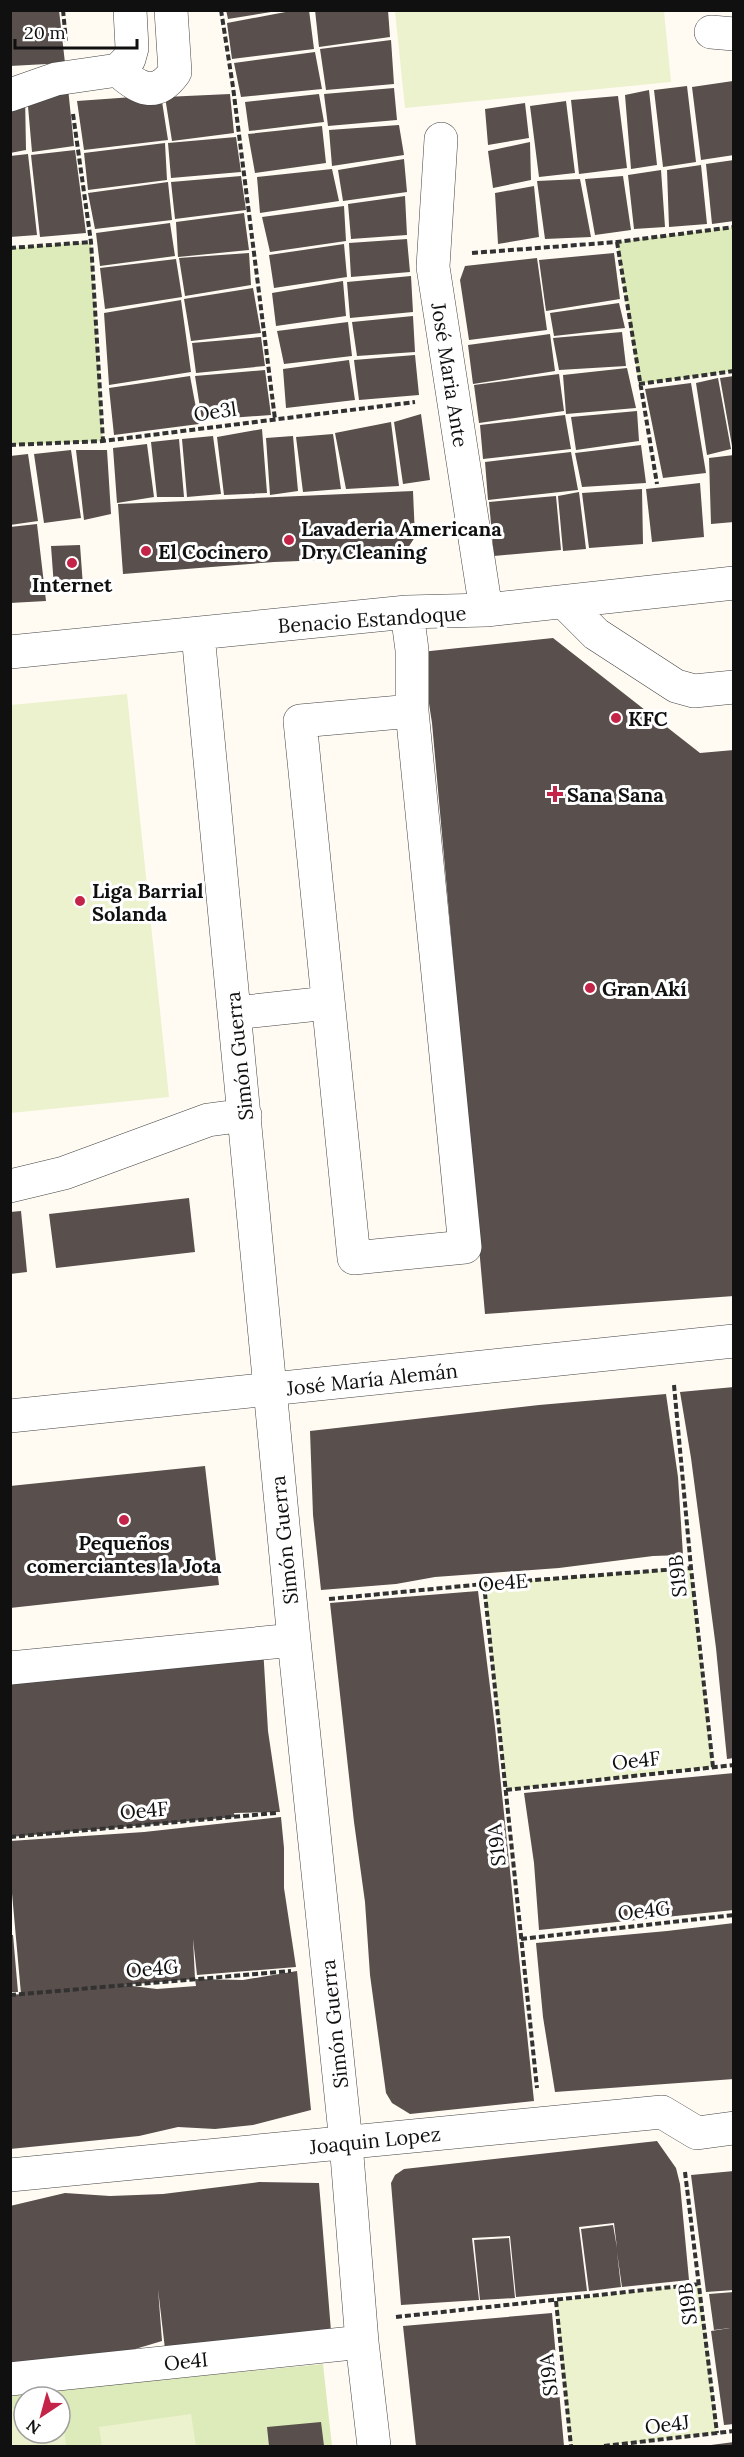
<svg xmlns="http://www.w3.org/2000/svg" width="744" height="2457" font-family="Lora,serif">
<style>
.green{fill:#ddebbb;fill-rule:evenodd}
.pitch{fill:#ecf2cd}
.building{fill:#594f4c}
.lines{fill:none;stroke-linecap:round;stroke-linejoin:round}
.minor-casing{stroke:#434343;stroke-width:34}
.path{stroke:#323232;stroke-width:4;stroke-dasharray:6 3;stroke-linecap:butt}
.minor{stroke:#fff;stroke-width:33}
.poi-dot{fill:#c42448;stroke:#fff;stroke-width:2}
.labels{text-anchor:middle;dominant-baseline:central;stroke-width:6;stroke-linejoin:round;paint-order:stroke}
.street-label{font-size:20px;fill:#101010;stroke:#fff}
.poi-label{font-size:20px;font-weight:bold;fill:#101010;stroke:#fff;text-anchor:start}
</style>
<rect width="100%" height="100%" fill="#fffbf3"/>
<path class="green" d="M733 227V371L639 384 617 242Z
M91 242 103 441 11 445V248Z
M323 2364 332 2446H11V2394ZM24 2397H60V2433H24Z"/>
<path class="pitch" d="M395 11H664L671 82 405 108Z
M127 694 169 1097 11 1113V705Z
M691 1568 713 1767 506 1790 484 1584Z
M700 2284 717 2433 604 2446H571L556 2301Z
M61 2403 66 2446H11V2409L24 2407V2433H60Z
M191 2414 196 2446H102L99 2427Z"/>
<path class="building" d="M10 10H59L65 63 10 66Z
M226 10H271V12L228 19Z
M296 10H309L314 49 232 59 227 23Z
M315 10H388L390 37 319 47Z
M391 40 394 84 326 90 320 49Z
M315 52 322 89 241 97 234 63Z
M733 81 734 155 701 160 692 87Z
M687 86 696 162 663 167 654 90Z
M68 88 74 146 32 152 27 95Z
M394 88 397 120 328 126 324 94Z
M649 90 657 165 631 169 625 95Z
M230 94 234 133 172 141 165 97Z
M319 94 324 122 249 131 245 102Z
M25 95 26 150 10 153V97Z
M161 95 168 140 84 150 77 101Z
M618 96 627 168 579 174 571 100Z
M566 101 575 173 539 177 530 106Z
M525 103 529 138 488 145 485 109Z
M399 125 404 155 332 166 329 130Z
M322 126 326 163 255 173 248 134Z
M236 137 241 172 171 178 168 143Z
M530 142 531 180 493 188 488 151Z
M165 143 167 180 88 190 84 153Z
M75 150 86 233 40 237 31 155Z
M28 154 37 235 10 237V156Z
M404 159 407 192 343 201 338 170Z
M734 160V221L712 224 706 164Z
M701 165 707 224 669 227 667 170Z
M332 169 339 201 260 213 257 177Z
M661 170 665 227 634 229 628 175Z
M241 176 246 210 175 219 171 182Z
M623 176 631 230 595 235 585 179Z
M580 179 591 237 545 239 537 181Z
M168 182 172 220 95 229 88 193Z
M534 186 539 237 498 244 495 193Z
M405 196 407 235 351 239 348 204Z
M344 206 346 241 270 252 262 217Z
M244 213 249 250 178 257 176 222Z
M170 223 175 256 100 266 96 233Z
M407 239 410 272 351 277 349 243Z
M344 244 347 277 274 288 269 255Z
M249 253 251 285 185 296 179 258Z
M614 253 620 299 546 311 539 260Z
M537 258 547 330 469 340 460 280 465 266Z
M176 259 182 297 105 309 100 268Z
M411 276 413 312 350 318 347 282Z
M343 281 346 316 276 326 272 293Z
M253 288 261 333 191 341 184 299Z
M181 300 191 372 109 385 104 313Z
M619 303 625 328 554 336 550 313Z
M413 316 415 352 357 356 352 322Z
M348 322 352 356 284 364 277 331Z
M622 332 626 366 559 370 553 338Z
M550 334 555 371 473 384 468 345Z
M261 337 265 366 196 373 192 343Z
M415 355 419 395 359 400 354 360Z
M349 360 355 400 286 408 283 369Z
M627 368 636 408 566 414 563 375Z
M265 370 271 415 202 420 195 376Z
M559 374 564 411 479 423 474 385Z
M190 376 199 424 114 435 109 388Z
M734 376V446H732L720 378Z
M718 378 731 449 707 455 696 383Z
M691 383 706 473 663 478 645 389Z
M637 411 639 441 576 450 571 417Z
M421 414 430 480 403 484 394 422Z
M565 415 571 449 483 459 480 425Z
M391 422 399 486 346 489 335 433Z
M262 429 267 493 224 495 217 437Z
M333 434 341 489 303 492 296 437Z
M213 436 221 494 187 497 182 439Z
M293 436 298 491 270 495 266 438Z
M179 439 184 497H157L151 442Z
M147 444 154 497 117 503 113 448Z
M641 445 646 483 582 487 575 453Z
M71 450 81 518 44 523 34 454Z
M76 450H107L111 514 84 520Z
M571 452 578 490 488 500 485 462Z
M28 454 38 521 10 525V456Z
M734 455V522L711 524 709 458Z
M700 483 704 537 652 542 646 489Z
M642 489 643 544 589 548 582 493Z
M413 491 415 537 402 557 274 562 123 574 118 504Z
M579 492 586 549 563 551 558 496Z
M556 496 561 550 494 556 489 502Z
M37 524 46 601 10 603V527Z
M80 545 83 586 54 587 51 546Z
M553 638 700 753 734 750V1296L485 1314 432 723 421 652Z
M189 1198 195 1252 56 1268 49 1214Z
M21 1211 27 1272 10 1274V1212Z
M734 1387V1758L727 1759 716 1648 691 1458 680 1392Z
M666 1394 678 1477 683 1555 653 1556 559 1568 435 1577 396 1584 321 1590 313 1515 310 1431 539 1405Z
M205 1466 219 1585 10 1608V1486Z
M478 1591 495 1727 534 2101 410 2114 392 2103 386 2093 370 1975 365 1902 354 1822 330 1603Z
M263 1647 268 1731 280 1812 234 1813 235 1817 10 1837V1673Z
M734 1773V1910L539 1930 534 1863 524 1793Z
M281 1817 284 1848V1888L296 1967 197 1975 193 1939 195 1979 124 1985 157 1989 196 1986 195 1979 243 1980 297 1971 311 2110 253 2125 215 2129 178 2127 139 2136 10 2149V1995L21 1994 10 1871V1841L144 1832Z
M734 1923V2079L555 2092 543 2017 536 1943 667 1931Z
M10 1935H13L18 1992H10Z
M657 2141 676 2168 680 2184 689 2280 622 2287 617 2252 621 2287 589 2291 581 2229 613 2225 617 2248 614 2223 579 2227 587 2291 516 2297 510 2236 472 2238 479 2300 401 2305 391 2183 395 2175 404 2169Z
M734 2171V2290L706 2292 691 2175Z
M259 2182 319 2183 331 2331 165 2349 158 2289 162 2341 122 2353 10 2365V2206L65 2193 110 2196 163 2194Z
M509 2238 515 2298 480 2300 474 2240Z
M734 2292V2424L724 2425 711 2331 730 2328 714 2330 709 2294Z
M552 2313 564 2446H416L403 2326Z
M321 2422 324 2446H269L267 2427Z
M734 2442V2446H711V2445Z"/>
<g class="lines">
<defs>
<path id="minor" d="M711 32 734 34
M118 70C138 89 156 99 175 72L171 10
M10 95 56 79 118 70 129 59 132 48 130 10
M441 139 433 267 486 610
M564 602 596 634 676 686 694 691 734 687
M407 612 412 650V711L465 1247 354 1258 300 721 412 711
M198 634 294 1640 346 2143 362 2342 374 2446
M10 652 407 612 486 610 734 583
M235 1013 328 1003
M10 1186 64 1173 208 1120 245 1115
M10 1416 734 1341
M10 1668 294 1640
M10 2175 662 2112 697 2133 734 2128
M10 2379 362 2342"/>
</defs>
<use href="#minor" class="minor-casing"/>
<path class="path" d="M63 10 66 41
M221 10 233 87 275 419
M73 114 91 242 103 441
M617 242 657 484
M10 248 91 242
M472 253 617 242 734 227
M639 384 734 371
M10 445 103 441 415 402
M674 1385 691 1568 713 1767
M484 1584 537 2088
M329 1599 484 1584 691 1568
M506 1790 734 1765
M10 1837 276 1813
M521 1939 734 1915
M10 1995 291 1971
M685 2172 717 2433
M556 2301 571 2446
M396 2317 700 2284
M604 2446 734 2431"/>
<use href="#minor" class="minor"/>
</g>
<g class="poi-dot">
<circle cx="289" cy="540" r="6"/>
<circle cx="146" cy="551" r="6"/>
<circle cx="72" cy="563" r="6"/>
<circle cx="616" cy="718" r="6"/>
<path d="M552 785h6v6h6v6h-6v6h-6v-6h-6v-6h6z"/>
<circle cx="80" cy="901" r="6"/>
<circle cx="590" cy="988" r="6"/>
<circle cx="124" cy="1520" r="6"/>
</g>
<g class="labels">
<g class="street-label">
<text transform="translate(450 375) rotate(81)">José Maria Ante</text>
<text transform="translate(215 411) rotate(-8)">Oe3l</text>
<text transform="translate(372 619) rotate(-4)">Benacio Estandoque</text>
<text transform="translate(239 1056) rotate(-96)">Simón Guerra</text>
<text transform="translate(372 1379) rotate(-6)">José María Alemán</text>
<text transform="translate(284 1540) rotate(-96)">Simón Guerra</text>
<text transform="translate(677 1576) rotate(-96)">S19B</text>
<text transform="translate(503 1582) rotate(-5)">Oe4E</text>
<text transform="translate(636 1760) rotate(-6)">Oe4F</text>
<text transform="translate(144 1810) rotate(-5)">Oe4F</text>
<text transform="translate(496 1845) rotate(-96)">S19A</text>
<text transform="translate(644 1910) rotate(-6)">Oe4G</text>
<text transform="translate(152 1968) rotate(-5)">Oe4G</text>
<text transform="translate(334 2024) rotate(-96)">Simón Guerra</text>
<text transform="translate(375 2140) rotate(-6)">Joaquin Lopez</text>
<text transform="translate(687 2304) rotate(-97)">S19B</text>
<text transform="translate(186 2361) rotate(-6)">Oe4I</text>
<text transform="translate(548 2375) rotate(-96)">S19A</text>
<text transform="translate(667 2424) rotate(-7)">Oe4J</text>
</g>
<g class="poi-label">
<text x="301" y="528">Lavaderia Americana<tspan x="301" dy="23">Dry Cleaning</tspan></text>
<text x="158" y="551">El Cocinero</text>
<text x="72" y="584" text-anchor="middle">Internet</text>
<text x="628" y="718">KFC</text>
<text x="567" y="794">Sana Sana</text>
<text x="92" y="890">Liga Barrial<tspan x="92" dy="23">Solanda</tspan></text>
<text x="602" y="988">Gran Akí</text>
<text x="124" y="1542" text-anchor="middle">Pequeños<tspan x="124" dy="23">comerciantes la Jota</tspan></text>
</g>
</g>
<rect width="744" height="2457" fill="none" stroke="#101010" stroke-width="24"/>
<g transform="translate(42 2415) rotate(216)"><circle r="28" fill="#ffffff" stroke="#9f9f9f" stroke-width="1.5"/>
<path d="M0-4.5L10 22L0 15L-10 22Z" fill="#c42448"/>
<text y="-9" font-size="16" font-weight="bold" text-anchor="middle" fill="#101010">N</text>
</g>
<path d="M15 39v9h122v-9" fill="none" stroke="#101010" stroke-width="3"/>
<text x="24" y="39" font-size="18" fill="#101010" stroke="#ffffff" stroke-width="4.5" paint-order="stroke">20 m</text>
</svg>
